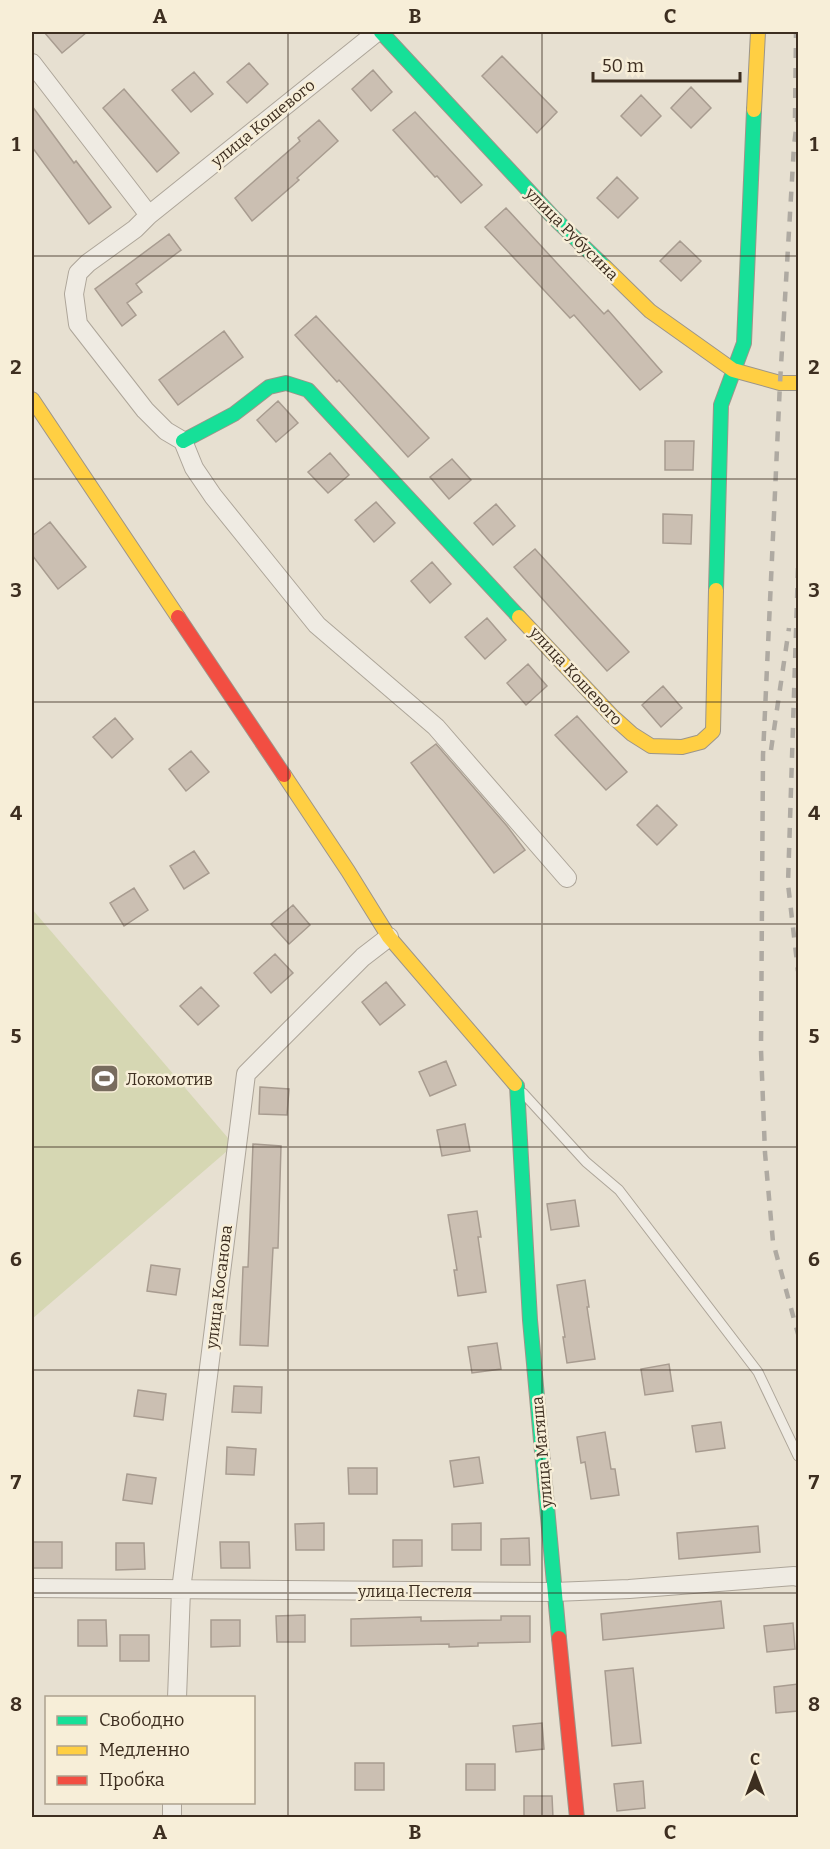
<svg xmlns="http://www.w3.org/2000/svg" width="830" height="1849" font-family="Bitter,serif">
<style>
.green{fill:#d6d7b3}
.building{fill:#cbbfb2;stroke:#a89c90;stroke-width:1.5}
.lines{fill:none;stroke-linecap:round;stroke-linejoin:round}
.lane-casing{stroke:#ada599;stroke-width:11}
.street-casing{stroke:#ada599;stroke-width:20}
.fast-casing{stroke:#9c958a;stroke-width:16}
.slow-casing{stroke:#9c958a;stroke-width:16}
.jam-casing{stroke:#9c958a;stroke-width:16}
.lane{stroke:#efebe3;stroke-width:9}
.street{stroke:#efebe3;stroke-width:18}
.fast{stroke:#16e098;stroke-width:14}
.slow{stroke:#ffcf43;stroke-width:14}
.jam{stroke:#f24e42;stroke-width:14}
.rail{stroke:#afaaa2;stroke-width:4.5;stroke-dasharray:10 10;stroke-linecap:butt}
.grid{fill:none;stroke:#3d2e20;stroke-width:1.5;stroke-opacity:0.55}
.labels{text-anchor:middle;dominant-baseline:central;stroke-width:5;stroke-linejoin:round;paint-order:stroke}
.street-label{font-size:16px;fill:#3d2e20;stroke:#f7eed8}
.poi-label{font-size:16px;fill:#3d2e20;stroke:#f7eed8;text-anchor:start}
.neatline{fill:none;stroke:#3d2e20;stroke-width:2}
.grid-label{font-size:20px;text-anchor:middle;font-weight:bold;fill:#3d2e20}
</style>
<rect width="100%" height="100%" fill="#e7e0d1"/>
<path class="green" d="M32 909 234 1145 32 1319Z"/>
<path class="building" d="M44 32H87L62 53Z
M502 56 557 112 537 133 482 76Z
M249 63 268 84 247 103 227 82Z
M373 70 392 92 371 111 352 89Z
M194 72 213 94 191 112 172 90Z
M691 87 711 108 691 128 671 108Z
M124 89 179 153 157 172 103 108Z
M641 95 661 116 641 136 621 116Z
M32 106 74 163 76 161 111 207 89 224 32 147Z
M415 112 482 185 461 203 437 176 435 177 393 130Z
M319 120 338 141 297 178 299 180 252 221 235 198 300 141 298 138Z
M617 177 638 198 618 218 597 198Z
M506 208 604 314 608 310 662 372 640 390 574 315 570 318 485 227Z
M169 234 181 250 136 284 142 292 127 303 136 315 122 326 95 289Z
M680 241 701 261 681 281 660 261Z
M316 316 429 438 408 457 339 380 337 382 295 335Z
M224 331 243 357 178 405 159 380Z
M278 401 298 423 276 442 257 420Z
M665 441H694L693 470H665Z
M330 453 349 475 328 493 308 472Z
M452 459 471 480 449 499 430 477Z
M376 502 395 523 374 542 355 520Z
M496 504 515 526 493 545 474 523Z
M663 514 692 515 691 544 663 543Z
M50 522 86 567 58 589 32 555V536Z
M535 549 629 652 607 671 514 567Z
M432 562 451 584 430 603 411 581Z
M487 618 506 640 485 659 465 637Z
M528 664 547 686 526 705 507 683Z
M663 686 682 708 661 727 642 705Z
M577 716 627 772 606 790 555 735Z
M115 718 133 739 112 758 93 737Z
M436 744 507 826 525 850 494 873 411 763Z
M191 751 209 772 186 791 169 769Z
M657 805 677 825 657 845 637 825Z
M194 851 209 873 184 889 170 866Z
M134 888 148 910 124 926 110 903Z
M293 905 310 925 289 944 271 924Z
M275 954 293 973 271 993 254 973Z
M386 982 405 1005 380 1025 362 1002Z
M201 987 219 1006 198 1025 180 1006Z
M446 1061 456 1085 430 1096 419 1072Z
M260 1087 289 1089 287 1115 259 1114Z
M465 1124 470 1151 442 1156 437 1130Z
M253 1144 281 1146 278 1248H273L268 1346 240 1345 243 1267H248Z
M575 1200 579 1226 551 1230 547 1204Z
M477 1211 481 1237H478L486 1292 458 1296 454 1270H457L448 1215Z
M151 1265 180 1269 176 1295 147 1291Z
M585 1280 589 1307H587L595 1359 567 1363 563 1337H565L557 1285Z
M497 1343 501 1369 472 1373 468 1347Z
M669 1364 673 1391 645 1395 641 1369Z
M234 1386 262 1387 261 1413 232 1412Z
M138 1390 166 1394 163 1420 134 1416Z
M721 1422 725 1448 696 1452 692 1426Z
M605 1432 611 1469H615L619 1495 591 1499 585 1462 581 1463 577 1437Z
M227 1447 256 1449 254 1475 226 1474Z
M479 1457 483 1483 454 1487 450 1461Z
M348 1468H377V1494H349Z
M127 1474 156 1478 152 1504 123 1500Z
M324 1523V1550H296L295 1524Z
M481 1523V1550H452V1524Z
M758 1526 760 1552 679 1559 677 1533Z
M529 1538 530 1565H501V1539Z
M393 1540H422V1566L393 1567Z
M33 1542H62V1568H33Z
M220 1542H249L250 1568H221Z
M116 1543H144L145 1569 116 1570Z
M721 1601 724 1628 603 1640 601 1614Z
M305 1615V1642H277L276 1616Z
M501 1616H530V1642L478 1643V1646L449 1647V1644L351 1646V1619L421 1617V1621L501 1620Z
M78 1620H106L107 1646H78Z
M211 1620H240V1646L211 1647Z
M793 1623 795 1649 767 1652 764 1626Z
M120 1635H149V1661H120Z
M633 1668 641 1743 612 1746 605 1671Z
M798 1684V1711L776 1713 774 1687Z
M542 1723 544 1749 516 1752 513 1726Z
M355 1763H384V1790H355Z
M466 1764H495V1790H466Z
M643 1781 645 1808 617 1811 614 1784Z
M524 1796H552L553 1818H524Z"/>
<g class="lines">
<defs>
<path id="lane" d="M523 1093 586 1162 619 1190 758 1372 798 1456"/>
<path id="street" d="M377 32 149 215 135 229 88 263 78 273 74 294 78 324 145 410 166 431 183 441 194 468 213 496 317 625 436 727 567 878
M32 63 149 215
M32 1588 554 1592 629 1589 794 1576 798 1577
M177 1698 181 1590 246 1074 363 957 389 937
M172 1818V1802"/>
<path id="fast" d="M381 32 553 217 605 267
M183 441 234 414 269 387 286 383 308 390 519 617
M716 590 721 405 744 343 754 110
M515 1084 517 1086 530 1320 559 1638"/>
<path id="slow" d="M754 110 758 32
M605 267 650 311 733 370 780 383H798
M32 399 178 617
M519 617 612 716 632 734 651 746 682 747 701 742 713 731 716 590
M284 775 348 871 389 937 515 1084"/>
<path id="jam" d="M178 617 284 775
M559 1638 577 1818"/>
</defs>
<use href="#lane" class="lane-casing"/>
<use href="#street" class="street-casing"/>
<use href="#fast" class="fast-casing"/>
<use href="#slow" class="slow-casing"/>
<use href="#jam" class="jam-casing"/>
<use href="#lane" class="lane"/>
<use href="#street" class="street"/>
<use href="#fast" class="fast"/>
<use href="#slow" class="slow"/>
<use href="#jam" class="jam"/>
<path class="rail" d="M798 112 794 146 780 383 763 755 761 1050 765 1153 773 1242 798 1334
M795 118 796 32
M798 568 788 884 798 971
M771 750 789 628"/>
</g>
<path class="grid" d="M288 32V1818M542 32V1818M32 256H798M32 479H798M32 702H798M32 924H798M32 1147H798M32 1370H798M32 1593H798"/>
<defs>
<symbol id="stadium-square" viewBox="-11 -11 22 22"><rect x="-9" y="-9" width="18" height="18" rx="4" fill="#786c5e" stroke="#f7eed8"/><path d="M0-5a6.5 5 0 1 0 0 10a6.5 5 0 1 0 0-10ZM-3.5-1.8h7v3.6h-7Z" fill="#fff"/></symbol>
</defs>
<g fill-rule="evenodd">
<use href="#stadium-square" x="88" y="1062" width="33" height="33"/>
</g>
<g class="labels">
<g class="street-label">
<text transform="translate(263 123) rotate(-39)">улица Кошевого</text>
<text transform="translate(572 234) rotate(45)">улица Рубусина</text>
<text transform="translate(576 676) rotate(47)">улица Кошевого</text>
<text transform="translate(219 1287) rotate(-83)">улица Косанова</text>
<text transform="translate(542 1452) rotate(-95)">улица Матяша</text>
<text x="415" y="1591">улица Пестеля</text>
</g>
<g class="poi-label">
<text x="126" y="1079">Локомотив</text>
</g>
</g>
<rect width="830" height="1849" fill="none" stroke="#f7eed8" stroke-width="66"/>
<rect x="45" y="1696" width="210" height="108" fill="#f7eed8" stroke="#ada18e" stroke-width="1.5"/>
<rect x="57" y="1716" width="30" height="9" fill="#16e098" stroke="#ada18e" stroke-width="1.5"/>
<text x="99" y="1726" font-size="18" fill="#3d2e20">Свободно</text>
<rect x="57" y="1746" width="30" height="9" fill="#ffcf43" stroke="#ada18e" stroke-width="1.5"/>
<text x="99" y="1756" font-size="18" fill="#3d2e20">Медленно</text>
<rect x="57" y="1776" width="30" height="9" fill="#f24e42" stroke="#ada18e" stroke-width="1.5"/>
<text x="99" y="1786" font-size="18" fill="#3d2e20">Пробка</text>
<g transform="translate(755 1774)" stroke="#f7eed8" stroke-width="4.5" paint-order="stroke">
<path d="M0-4.5L10 22L0 15L-10 22Z" fill="#3d2e20"/>
<text y="-9" font-size="16" font-weight="bold" text-anchor="middle" fill="#3d2e20">С</text>
</g>
<path d="M593 72v9h147v-9" fill="none" stroke="#3d2e20" stroke-width="3"/>
<text x="602" y="72" font-size="18" fill="#3d2e20" stroke="#f7eed8" stroke-width="4.5" paint-order="stroke">50 m</text>
<rect x="33" y="33" width="764" height="1783" class="neatline"/>
<g class="grid-label">
<text x="160" y="23">A</text>
<text x="415" y="23">B</text>
<text x="670" y="23">C</text>
<text x="16" y="151">1</text>
<text x="814" y="151">1</text>
<text x="16" y="374">2</text>
<text x="814" y="374">2</text>
<text x="16" y="597">3</text>
<text x="814" y="597">3</text>
<text x="16" y="820">4</text>
<text x="814" y="820">4</text>
<text x="16" y="1043">5</text>
<text x="814" y="1043">5</text>
<text x="16" y="1266">6</text>
<text x="814" y="1266">6</text>
<text x="16" y="1489">7</text>
<text x="814" y="1489">7</text>
<text x="16" y="1711">8</text>
<text x="814" y="1711">8</text>
<text x="160" y="1839">A</text>
<text x="415" y="1839">B</text>
<text x="670" y="1839">C</text>
</g>
</svg>
